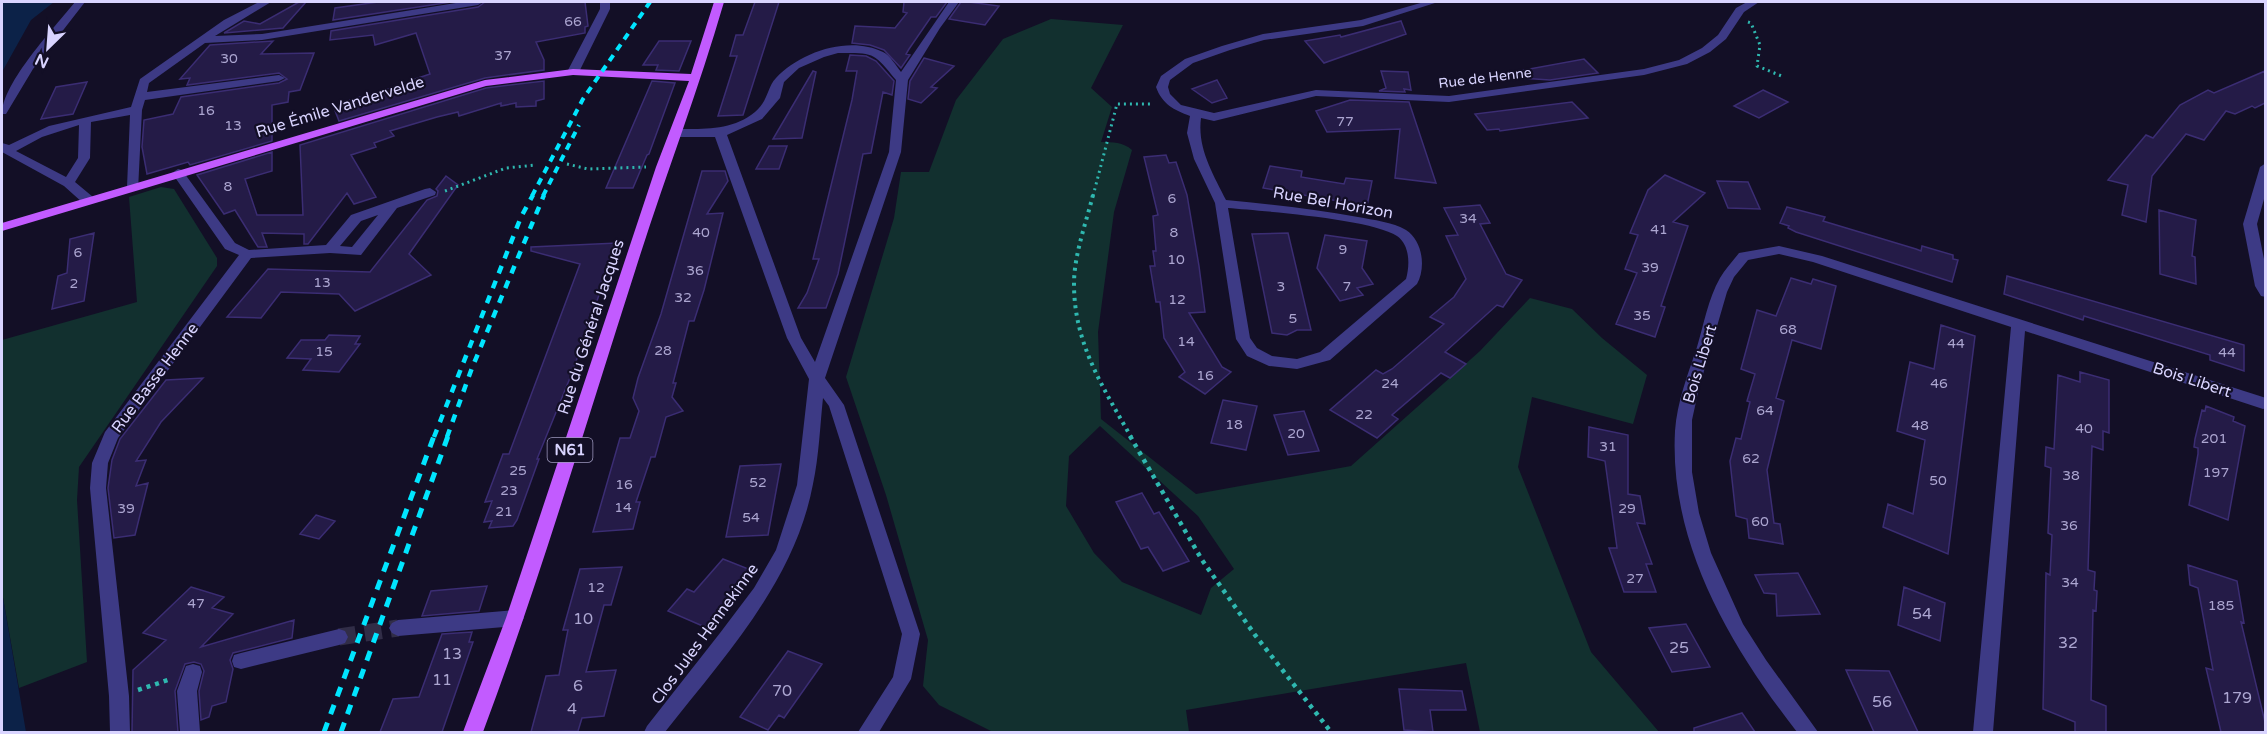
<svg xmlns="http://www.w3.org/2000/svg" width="2267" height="734" font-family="'Varela Round',sans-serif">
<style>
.green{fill:#12302f;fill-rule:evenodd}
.water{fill:#0c2248}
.building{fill:#241b47;stroke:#3b2d73;stroke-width:1.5}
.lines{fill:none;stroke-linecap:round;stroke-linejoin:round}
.minor-tunnel{stroke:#312d47;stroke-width:17;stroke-dasharray:17 9;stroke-linecap:butt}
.path-far2{stroke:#2fb8b0;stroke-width:3;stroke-dasharray:2 4;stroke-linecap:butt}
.path-far1{stroke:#2fb8b0;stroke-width:4;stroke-dasharray:3 4.5;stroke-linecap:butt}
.path{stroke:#2fb8b0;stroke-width:4.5;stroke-dasharray:4 5;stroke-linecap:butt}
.minor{fill:#3d3a85;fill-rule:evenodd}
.major{fill:#c25bff;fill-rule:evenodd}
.rail-far2{stroke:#00e5ff;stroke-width:4;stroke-dasharray:7 6;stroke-linecap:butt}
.rail-far1{stroke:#00e5ff;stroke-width:4.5;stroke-dasharray:8 8;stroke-linecap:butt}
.rail{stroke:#00e5ff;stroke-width:5;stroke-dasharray:10 9;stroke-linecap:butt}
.labels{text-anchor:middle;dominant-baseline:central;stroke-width:4.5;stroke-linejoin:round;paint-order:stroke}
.number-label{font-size:14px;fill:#aca6d1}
.far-street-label{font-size:14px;fill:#d9d4ff;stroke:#130f26}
.shield{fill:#130f26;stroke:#9e99be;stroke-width:1.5}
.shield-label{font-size:15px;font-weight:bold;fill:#d9d4ff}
.street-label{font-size:16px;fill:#d9d4ff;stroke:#130f26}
.near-number-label{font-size:16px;fill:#aca6d1}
</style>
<rect width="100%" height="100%" fill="#130f26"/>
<path class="green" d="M1051 19 1123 25 1091 88 1112 107 1101 142C1113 142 1123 142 1132 150L1114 212 1098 332 1101 419 1196 494 1351 466 1480 351 1530 298 1572 309 1602 338 1647 375 1633 424 1532 397 1518 467 1591 652 1659 732H1480L1466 663 1186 710 1189 732H993L939 705 923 686 928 640 886 495 846 377 894 218 901 172H929L956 100 1003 39ZM1100 426 1198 516 1234 569 1211 588 1201 615 1122 582 1094 553 1066 506 1069 456Z
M161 187 174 189 217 258V266L79 467 77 500 87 662 19 688 2 592V340L137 302 129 197Z"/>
<path class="water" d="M2 2H54L31 20 2 72Z
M2 592 26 732H2Z"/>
<path class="building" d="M299 2H306L283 28 224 33 244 21 260 24Z
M378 2H451L333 20 335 8Z
M485 2H585L588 26 585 27V33L536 42 544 60V70L485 78 339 121 334 108 351 103 350 100 412 82V80L430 74 416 33 375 45 373 35 330 40 331 31 478 7Z
M755 2H779L743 115 718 116 737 56H730L736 35H743Z
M904 2H947L936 17H931L909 49 906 54 910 55 901 68 884 50 870 45 852 43 855 26 895 28 907 13 903 12Z
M961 2H969L999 6 985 25 949 19Z
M1401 21 1406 34 1324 63 1305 41 1340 35 1341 37Z
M273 41 261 54 314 53 300 90 289 92 288 102 272 105V141L190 165 188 162 147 174 142 147 144 120 173 114 181 97 279 83 287 79 279 73 187 85 190 78 180 79 210 45Z
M659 41H691L679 71 656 70 658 65H643Z
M850 55 866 56 876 61 894 81 892 95 883 92 871 153 863 154 838 274 826 308H798L807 293 819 259H813L852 100 857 71H846Z
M924 58 954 66 931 87 937 88 921 103 908 99 910 81Z
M1584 59 1598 73 1550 80 1519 78V71Z
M813 71 816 72 802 138 773 139Z
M1381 71 1408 72 1411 90 1404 89 1405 92 1379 91 1386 88Z
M2265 71V103L2255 108 2252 106 2235 114 2226 111 2204 140 2186 134 2152 176 2146 222 2122 215 2128 185 2108 180 2146 135 2153 138 2180 105 2208 90 2214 93Z
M1217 80 1227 98 1212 103 1192 89Z
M544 81V99L536 101V106L516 107V103L501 106V103L459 116 458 112 437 117 390 131 394 136 374 143 376 147 351 155 376 197 354 204 347 193 308 244H304V234L262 233 267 247H258L235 210 224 214 197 175 272 152V171L245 179 257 215H303L300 145 486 88Z
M652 81 675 83 649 154 647 155 633 188H606Z
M87 82 73 114 41 119 56 87Z
M1763 90 1788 102 1759 118 1734 106Z
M1350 100 1409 102 1436 183 1395 178 1400 129 1327 132 1316 111Z
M1572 102 1588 118 1500 131 1499 129 1487 130 1475 114Z
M769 146H787L779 169H756Z
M1166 155 1169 163 1176 162 1187 195 1199 266 1205 312 1189 313 1222 367 1231 372 1205 394 1179 377 1185 372 1164 338 1160 302H1156L1150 266H1155L1153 251H1156L1153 216 1158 215 1144 157Z
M1270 166 1302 171 1301 177 1344 184 1346 178 1372 181 1367 206 1263 188Z
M702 171H725L728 181 707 214 723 213 704 290 694 321H689L673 383H676L672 397 683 411 666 417 655 457H651L636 502H640L633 529 593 532 620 438H630L639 411 633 398 638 378 661 314Z
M1665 175 1705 193 1673 222 1688 226 1661 306 1665 307 1655 337 1616 324 1637 273 1625 269 1638 235 1630 233 1648 190Z
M446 176 458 185 409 254 431 275 355 311 339 294 281 292 261 318 227 317 268 269 370 272 427 200 437 196 438 191 436 189Z
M1717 181 1748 182 1760 209 1728 208Z
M1480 205 1490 223 1480 224 1506 274 1522 280 1503 307 1497 305 1445 352 1466 364 1450 378 1441 373 1392 415 1398 419 1377 438 1330 410 1376 370 1383 374 1392 369 1444 324 1430 317 1454 297 1466 279 1446 236 1458 235 1444 208Z
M1787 207 1825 217 1823 221 1916 249 1921 251 1922 246 1953 255V259L1958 260 1952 282 1796 232 1788 228 1789 226 1780 223Z
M2159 210 2196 220 2192 256 2195 257 2196 284 2160 274Z
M94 233 84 301 52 309 58 276 67 273 70 239Z
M1288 233 1311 330H1297L1287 335 1272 333 1252 234Z
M1325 235 1367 241 1362 268 1373 284 1357 288 1363 295 1340 301 1317 268Z
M617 243 572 373 537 459H539L517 520 513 526 489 528 492 521 484 522 492 501 485 502 503 454H509L580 264 531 251V247Z
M2007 276 2244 345V371L2210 360V355L2084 316 2083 320 2004 294Z
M1791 278 1811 284 1813 279 1836 286 1821 349 1792 340 1776 398 1784 401 1767 470 1774 523 1780 524 1783 544 1749 538 1747 519 1736 516 1730 461 1736 438 1741 439 1750 402 1747 401 1755 374 1741 369 1757 310 1776 316Z
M1941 325 1975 336 1948 554 1883 527 1888 504 1913 514 1925 440 1897 431 1910 362 1934 369Z
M329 335 360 336 355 344H360L339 372 303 370 311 359 287 358 301 340H325Z
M2080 372 2109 380V433L2103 431V450L2092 446 2088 570 2095 572 2094 590 2097 591 2096 611 2093 610 2091 700 2106 706V732H2075V722L2043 709 2046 573 2050 575 2052 535 2048 533 2051 468 2045 466 2046 447 2054 449 2058 375 2080 382Z
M203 378 161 422 136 461 146 460 136 486 148 483 135 535 114 538 108 488 112 460 120 439 166 380Z
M1223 400 1257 406 1246 450 1211 443Z
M2206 406 2234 417 2233 421 2245 426 2228 520 2189 505 2198 454V448L2194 447 2195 439 2202 410 2205 411Z
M1304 411 1319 451 1288 455 1274 415Z
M1589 427 1628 435V494L1640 496 1645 524 1637 523 1652 564H1646L1656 592H1624L1609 548H1617L1605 461 1588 457Z
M781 464 768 535 726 537 740 466Z
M1142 493 1154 514 1159 512 1189 561 1163 571 1148 547 1141 549 1116 502Z
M316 515 335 521 319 539 300 534Z
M723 559 751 570 705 627 668 611 687 589 694 592Z
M2188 565 2237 581 2244 623 2241 622 2265 722V732H2221L2206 668 2213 670 2198 588 2190 585Z
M622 567 611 605H604L586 672 616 670 604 716 582 718 578 731 531 732 546 676 559 675 568 630H563L580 569Z
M1798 573 1820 614 1777 616 1776 594 1764 593 1755 575Z
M487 586 479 611 422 616 431 591Z
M191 587 224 597 212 608 233 614 201 647 294 620 292 638 233 653 230 660 233 669 226 702 212 706 209 717 201 720 199 691 204 671 201 664 194 662 185 664 175 691 178 732H132L133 670 166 640 143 633Z
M1904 587 1945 603 1940 641 1898 625Z
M1686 624 1710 667 1672 672 1649 628Z
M472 632 469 642H473L442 732H380L393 699 419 697 442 634Z
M788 651 822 664 784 718 779 715 768 730 740 717Z
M1846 670 1889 671 1918 732H1874Z
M1399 689 1462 691 1466 710H1430L1433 732 1404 730Z
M1742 713 1755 732H1694V728Z"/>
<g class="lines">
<path class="minor-tunnel" d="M339 637 398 628"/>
<path class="path-far2" d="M1748 22 1751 23 1760 45 1757 66 1784 77
M567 164 588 169 646 167
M445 191 506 168 536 165
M1093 196 1117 104H1152"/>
<path class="path-far1" d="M1093 195C1086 223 1074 255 1074 284 1074 344 1103 387 1131 437"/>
<path class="path" d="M1130 436 1202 560 1255 635 1331 732
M138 690 171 679"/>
<path class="minor" d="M75 2H85L33 69 6 114H2C2 83 55 27 75 2Z
M259 2H271L215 36 262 34 462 2H483L478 5 262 40 205 43 149 83 147 92 279 75 285 78 279 81 145 100 142 110 138 190H128L127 187 130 115 91 122 90 158 75 182 93 197 94 200 93 203H83L64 186 2 152V143L9 145 49 126 131 107 140 79 224 20ZM79 125 78 158 66 177 16 151 42 137Z
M600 2H610V9L579 72 573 75 569 74 567 72 600 9Z
M949 2H959L940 28 908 80 901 152 825 378 844 405 920 634 911 679 879 732H858L893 677 902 634 829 406 823 398C820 426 819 456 813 484 795 581 724 657 665 732H644L647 726 720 633 754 588 776 550 797 485 809 379 787 338 715 137H675L669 133 675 129C702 129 732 131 755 112 769 100 767 87 776 78 800 52 849 35 883 52 890 55 896 66 901 72ZM838 53C875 53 873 52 896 80L889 152 815 362 801 338 727 135 762 119 780 98 784 82 799 68 824 57Z
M1424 2H1438L1363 26 1264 40 1230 50 1193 63 1170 80 1168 87 1170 94 1181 105 1214 113 1316 90 1449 96 1644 69 1679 60 1702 48 1718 35 1736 8 1747 2H1759L1744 12 1726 39 1710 52 1687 64 1644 75 1449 102 1316 96 1214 121 1201 118C1197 148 1213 174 1226 200 1270 204 1314 209 1358 217 1373 220 1393 222 1406 230 1423 241 1426 268 1417 284L1330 360 1297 369 1269 366 1247 356 1236 339 1215 203 1194 159 1187 133 1190 116C1174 110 1162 104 1156 87L1161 76 1185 59 1222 46 1263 34 1361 20ZM1228 208C1263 211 1372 219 1397 236 1410 245 1410 265 1406 279L1320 352 1297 359 1272 356 1257 348 1250 338Z
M2266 163V192L2257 224 2266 269V297L2261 296 2255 286 2243 224 2260 167Z
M178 169 182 170 235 243 249 250 326 245 351 215 425 189 430 188 436 192 435 195 397 208 361 255 330 253 251 258 118 438 108 463 106 488 129 696 130 732H110L109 696 90 488 92 463 105 432 239 255 225 249 172 173ZM378 215 352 247 340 246 361 221Z
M1779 246 1822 256 2266 398V408L2263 409 2025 331 1993 732H1973L2011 327 1813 262 1779 254 1748 260 1734 277 1727 292 1699 388 1692 420V472L1699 513 1711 553 1743 624 1766 660 1818 732H1797C1730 646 1669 543 1675 431 1677 402 1688 374 1697 347 1704 324 1708 299 1720 278 1725 269 1733 261 1739 253Z
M515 610 521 613 524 618 521 623 515 626 398 636 392 633 389 628 392 623 398 620Z
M339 629 345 631 348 637 345 643 339 645 241 669 234 667 232 661 234 655 241 653Z
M193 664 200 666 202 672 197 691 200 732H180L177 691 186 666Z"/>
<path class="major" d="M714 2H724C698 92 664 179 636 268 586 423 540 580 483 732H463L506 618 656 167 689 81 573 75 486 86 2 231V223L485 80 573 69 691 74Z"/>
<path class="rail-far2" d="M532 196 583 99 650 2
M543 196 579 125"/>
<path class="rail-far1" d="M434 437 521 217 533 195
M447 437 472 368 544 195"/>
<path class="rail" d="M324 732 434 436
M341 732 448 436"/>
</g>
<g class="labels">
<g class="number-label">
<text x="573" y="21">66</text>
<text x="503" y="55">37</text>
<text x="229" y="58">30</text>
<text x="206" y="110">16</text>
<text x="1345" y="121">77</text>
<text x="233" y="125">13</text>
<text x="228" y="186">8</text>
<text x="1172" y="198">6</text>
<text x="1468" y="218">34</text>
<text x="1659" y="229">41</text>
<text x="701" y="232">40</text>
<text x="1174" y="232">8</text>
<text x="1343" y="249">9</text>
<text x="78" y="252">6</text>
<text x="1176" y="259">10</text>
<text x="1650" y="267">39</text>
<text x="695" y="270">36</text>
<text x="322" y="282">13</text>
<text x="74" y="283">2</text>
<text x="1281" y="286">3</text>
<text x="1347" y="286">7</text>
<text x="683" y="297">32</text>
<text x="1177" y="299">12</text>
<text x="1642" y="315">35</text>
<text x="1293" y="318">5</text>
<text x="1788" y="329">68</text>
<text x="1186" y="341">14</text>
<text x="1956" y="343">44</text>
<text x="663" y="350">28</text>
<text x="324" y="351">15</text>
<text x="2227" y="352">44</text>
<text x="1205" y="375">16</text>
<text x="1390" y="383">24</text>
<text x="1939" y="383">46</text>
<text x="1765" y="410">64</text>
<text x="1364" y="414">22</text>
<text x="1234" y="424">18</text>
<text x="1920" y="425">48</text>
<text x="2084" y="428">40</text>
<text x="1296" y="433">20</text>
<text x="2214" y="438">201</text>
<text x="1608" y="446">31</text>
<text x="1751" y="458">62</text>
<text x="518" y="470">25</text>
<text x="2216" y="472">197</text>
<text x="2071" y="475">38</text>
<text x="1938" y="480">50</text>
<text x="758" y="482">52</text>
<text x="624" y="484">16</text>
<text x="509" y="490">23</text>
<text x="623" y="507">14</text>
<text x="126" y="508">39</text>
<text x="1627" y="508">29</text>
<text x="504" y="511">21</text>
<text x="751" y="517">54</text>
<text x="1760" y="521">60</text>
<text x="2069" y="525">36</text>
<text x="1635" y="578">27</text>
<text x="2070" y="582">34</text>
<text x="596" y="587">12</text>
<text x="196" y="603">47</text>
<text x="2221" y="605">185</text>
</g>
<g class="far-street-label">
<text transform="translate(1485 78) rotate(-7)">Rue de Henne</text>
</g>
<rect class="shield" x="547.5" y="438" width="45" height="24" rx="4.5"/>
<g class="shield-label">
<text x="570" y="450">N61</text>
</g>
<g class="street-label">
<text transform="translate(340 107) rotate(-17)">Rue Émile Vandervelde</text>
<text transform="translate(1333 203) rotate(10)">Rue Bel Horizon</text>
<text transform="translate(591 327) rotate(-72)">Rue du Général Jacques</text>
<text transform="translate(1700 364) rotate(-73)">Bois Libert</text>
<text transform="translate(155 378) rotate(-53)">Rue Basse Henne</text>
<text transform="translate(2192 380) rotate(18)">Bois Libert</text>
<text transform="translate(705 634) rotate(-54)">Clos Jules Hennekinne</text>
</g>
<g class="near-number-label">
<text x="1922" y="614">54</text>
<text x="583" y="619">10</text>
<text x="2068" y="643">32</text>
<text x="1679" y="648">25</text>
<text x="452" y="654">13</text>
<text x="442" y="680">11</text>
<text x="578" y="686">6</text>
<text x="782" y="691">70</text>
<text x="2237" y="698">179</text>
<text x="1882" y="702">56</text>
<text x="572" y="709">4</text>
</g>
</g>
<rect width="2267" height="734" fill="none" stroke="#d9d4ff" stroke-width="6"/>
<g transform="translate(48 48) rotate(205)" stroke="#130f26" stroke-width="4.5" paint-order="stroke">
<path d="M0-4.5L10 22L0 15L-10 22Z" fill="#d9d4ff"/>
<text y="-9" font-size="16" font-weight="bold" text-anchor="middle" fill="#d9d4ff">N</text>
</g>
</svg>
